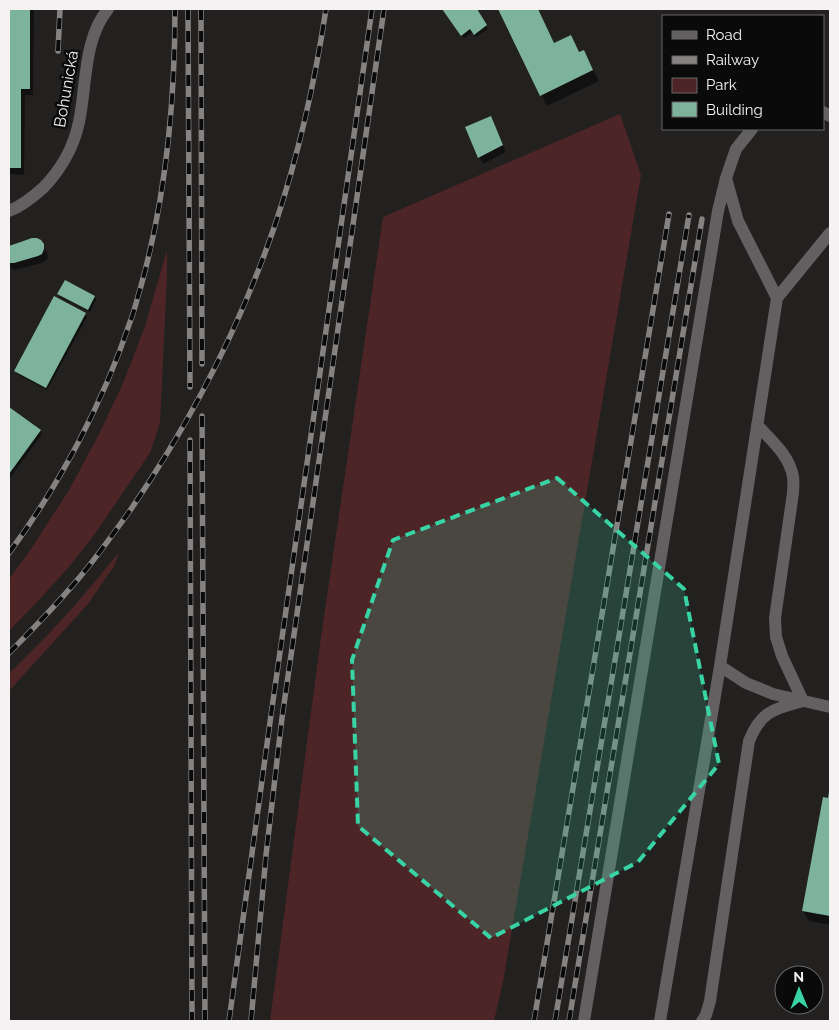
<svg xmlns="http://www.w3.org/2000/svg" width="839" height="1030" font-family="Raleway,sans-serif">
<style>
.green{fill:#4e2526}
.shadow{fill:#0007}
.building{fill:#7db29d}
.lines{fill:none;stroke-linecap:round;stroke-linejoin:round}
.minor{stroke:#626060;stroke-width:12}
.rail-casing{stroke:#858282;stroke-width:5.5}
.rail{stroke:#0b0a0a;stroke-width:4;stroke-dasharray:11;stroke-linecap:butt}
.marked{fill:#38d4a6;fill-opacity:0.2;stroke:#38d4a6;stroke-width:4;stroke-dasharray:10 6;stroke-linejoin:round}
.labels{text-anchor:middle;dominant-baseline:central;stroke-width:5;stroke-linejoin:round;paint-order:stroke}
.street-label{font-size:16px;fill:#f4f2f2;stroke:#0b0a0a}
</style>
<rect width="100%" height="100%" fill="#232020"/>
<path class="green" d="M620 114 641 175 503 982 494 1021H270L321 637 383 217Z
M167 250V276L160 423 150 453 94 535 68 568 39 600 9 631V579L29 552 69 490 99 434 124 381 145 326Z
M119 552 114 567 107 576 88 604 9 691V673C49 636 85 595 119 552Z"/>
<path class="shadow" d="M9 9H34L33 95H25L24 175 9 174Z
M443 9H475L488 29 476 37 473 32 464 38Z
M499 9H537L555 45 579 53 589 62 599 81 547 106Z
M494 124 506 152 483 164 479 157Z
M40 241 47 253 48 257 46 260 42 263 14 270 11 268 9 265V247Z
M65 282 95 297 96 300 90 312 60 297 59 294Z
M85 314 87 317 47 390 17 374 15 371Z
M9 408 40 431 42 434 9 479Z
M830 795V925L809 921 803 911Z"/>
<path class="building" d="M9 9H30V89H21V168H9Z
M442 9H477L487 25 474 35 470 29 461 36Z
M498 9H538L554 43 571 35 579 52 584 50 593 70 540 96Z
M491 116 503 145 478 158 465 127Z
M32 238H37L41 240 44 244V249L42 254 38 256 14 263H9V246Z
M65 280 95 296 88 310 57 294Z
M54 296 86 313 46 388 14 371Z
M9 407 41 430 9 474Z
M829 792 830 793V916L802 911 823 797 828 798Z"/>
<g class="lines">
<path class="minor" d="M823 112 830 116
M752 129 736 149 726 178 738 221 777 298
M9 211C22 206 33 197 43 188 61 170 74 146 79 122 87 84 83 40 108 9
M720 666 746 683 773 694 830 707
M584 1021 718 211 726 178
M660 1021 720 666 777 298 830 233
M702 1021 706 1015 710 1001 749 741C761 711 774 709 803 701L782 656 776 637 775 618 793 493C793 488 794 482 793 477 790 456 771 440 757 425"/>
<defs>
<path id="rail" d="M188 9 190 387
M201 9 202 364
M58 51 60 9
M202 416 205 1021
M190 440 192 1021
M9 553C60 484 103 403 130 322 135 310 137 298 141 286 166 196 175 102 175 9
M9 653C33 629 57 604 79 578 97 557 113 534 129 512 191 422 241 325 276 222 299 153 315 81 326 9
M229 1021 271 715 372 9
M251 1021 266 855 282 718 384 9
M534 1021 669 214
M555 1021 689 215
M569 1021 702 219"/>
</defs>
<use href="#rail" class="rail-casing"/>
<use href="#rail" class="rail"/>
</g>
<path class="marked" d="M557 478 684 589 719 764 638 862 491 938 358 826 352 660 393 540Z"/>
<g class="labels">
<g class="street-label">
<text transform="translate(66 89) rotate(-80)">Bohunická</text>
</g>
</g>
<rect width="839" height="1030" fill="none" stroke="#f4f2f2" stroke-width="20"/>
<rect x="662" y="15" width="162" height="115" fill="#0b0a0a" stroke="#686767"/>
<rect x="672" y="31" width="25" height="8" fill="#626060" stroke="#686767"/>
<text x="706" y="40" font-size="15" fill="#f4f2f2">Road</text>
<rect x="672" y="56" width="25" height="8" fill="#858282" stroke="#686767"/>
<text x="706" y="65" font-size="15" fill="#f4f2f2">Railway</text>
<rect x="672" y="78" width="25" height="15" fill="#4e2526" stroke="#686767"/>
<text x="706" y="90" font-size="15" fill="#f4f2f2">Park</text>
<rect x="672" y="102" width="25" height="15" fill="#7db29d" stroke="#686767"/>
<text x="706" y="115" font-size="15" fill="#f4f2f2">Building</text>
<g transform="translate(799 990) rotate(359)"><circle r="24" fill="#0b0a0a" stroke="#686767"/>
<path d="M0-4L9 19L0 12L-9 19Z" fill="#38d4a6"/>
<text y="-8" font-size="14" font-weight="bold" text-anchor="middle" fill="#f4f2f2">N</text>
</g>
</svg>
